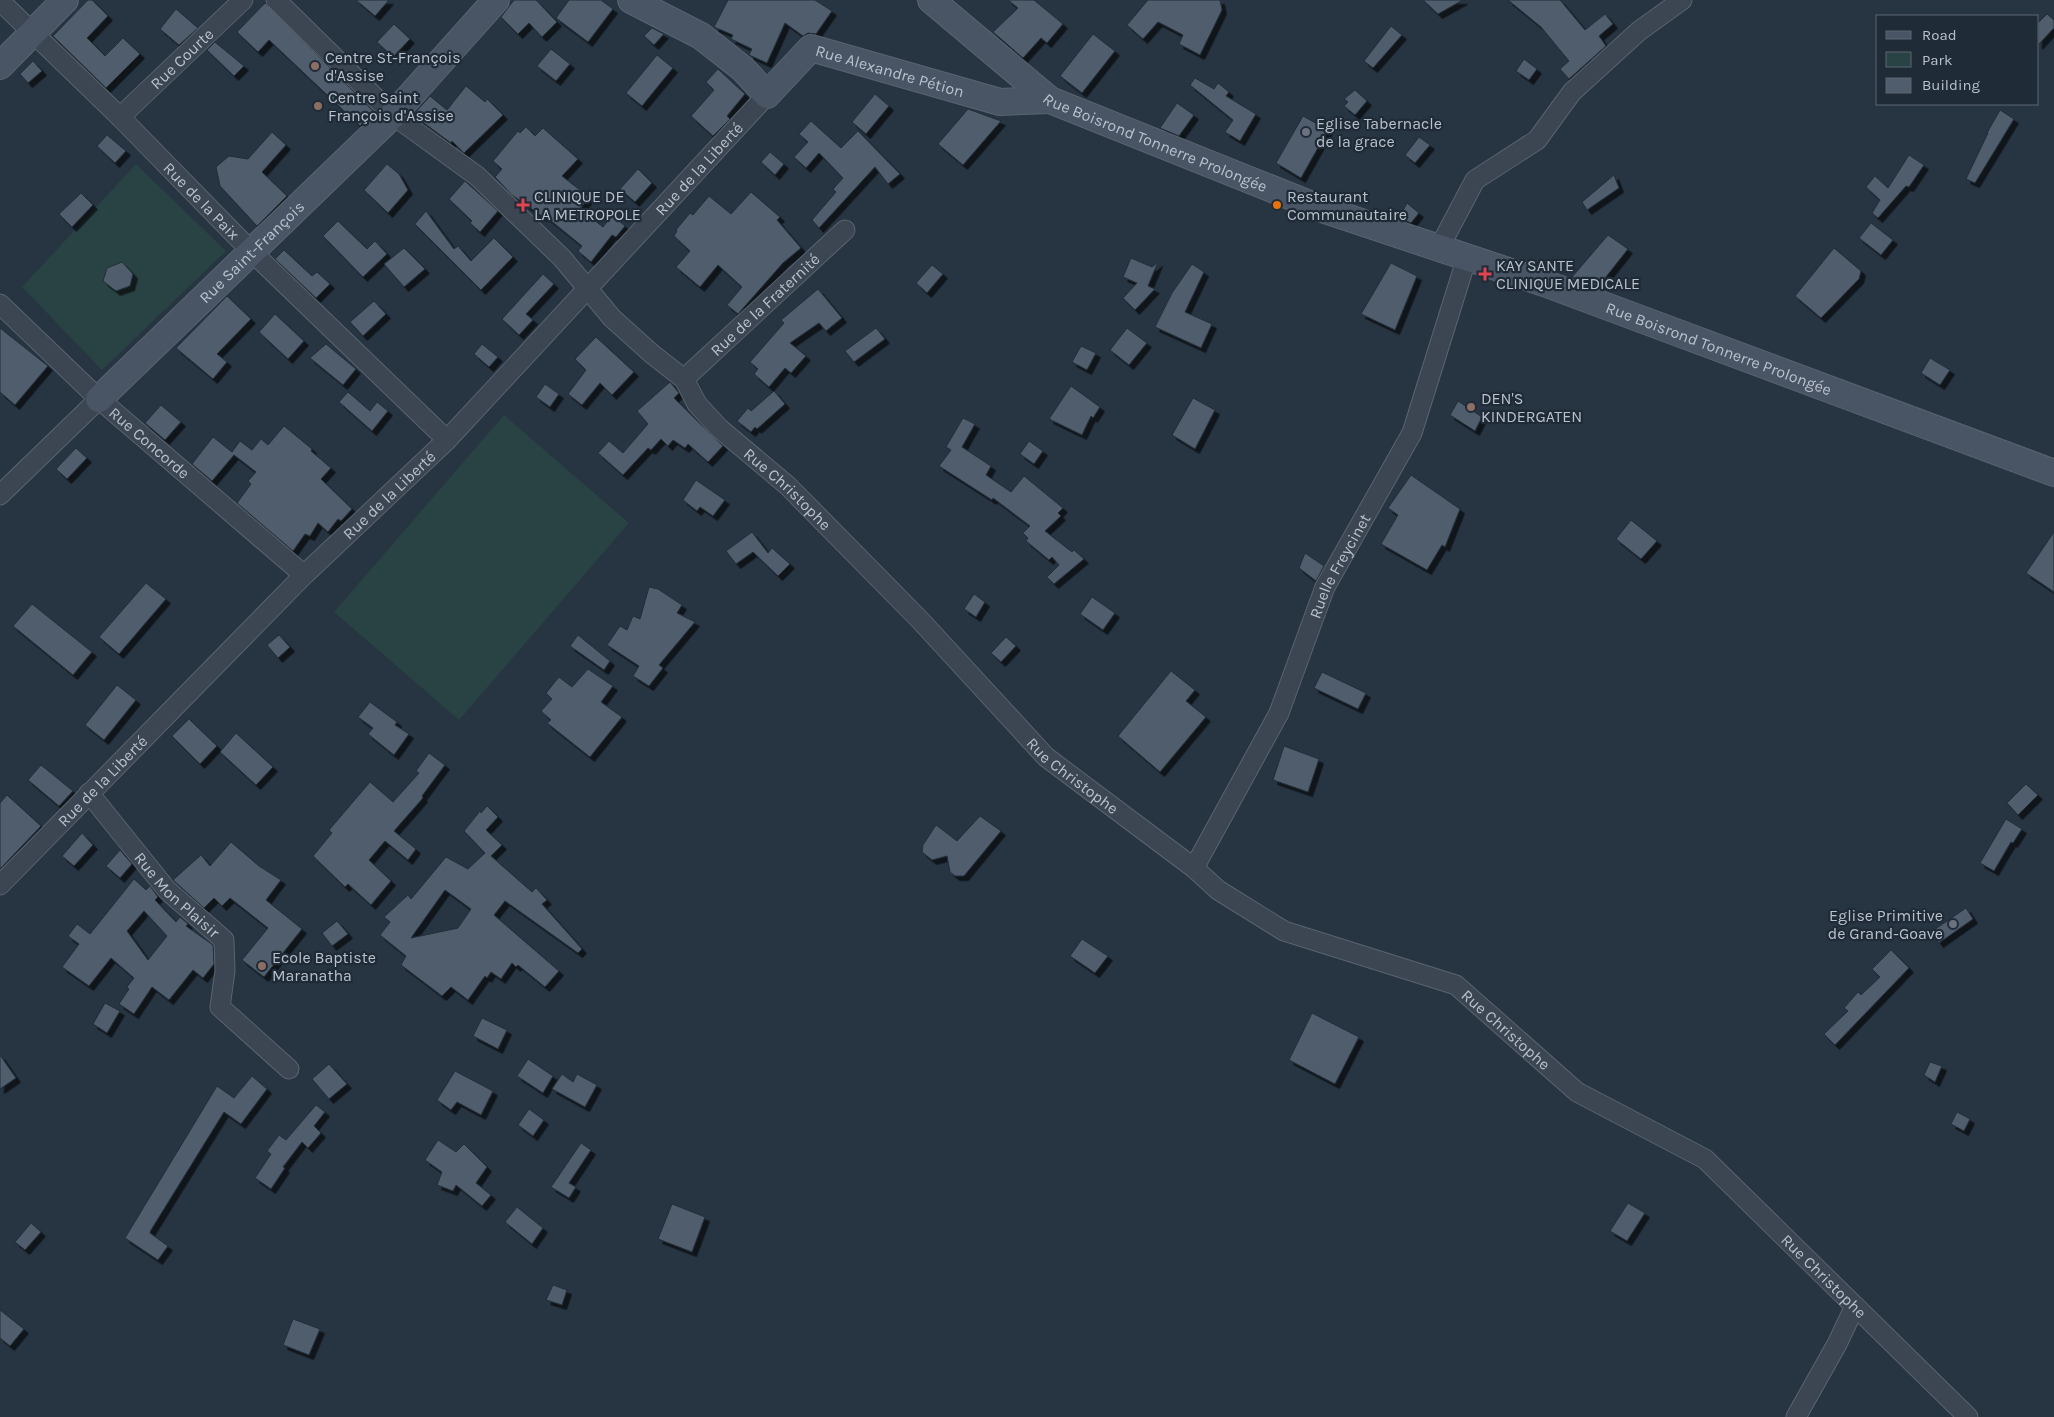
<svg xmlns="http://www.w3.org/2000/svg" width="2054" height="1417" font-family="Karla,sans-serif">
<style>
.green{fill:#294243}
.building{fill:#505d6d;stroke:#222d39;fill-rule:evenodd;filter:url(#shadow)}
.lines{fill:none;stroke-linecap:round;stroke-linejoin:round}
.street-casing{stroke:#59646f;stroke-width:21}
.secondary-casing{stroke:#59646f;stroke-width:28}
.street{stroke:#3b4652;stroke-width:19}
.secondary{stroke:#495565;stroke-width:26}
.education-dot{fill:#8d6e63;stroke:#202b38;stroke-width:2}
.worship-dot{fill:#6b7280;stroke:#202b38;stroke-width:2}
.health-dot{fill:#e0444e;stroke:#202b38;stroke-width:2}
.food-dot{fill:#e8710a;stroke:#202b38;stroke-width:2}
.labels{text-anchor:middle;dominant-baseline:central;stroke-width:4.5;stroke-linejoin:round;paint-order:stroke}
.poi-label{font-size:16px;fill:#b8c1cc;stroke:#202b38;text-anchor:start}
.street-label{font-size:16px;fill:#b8c1cc;stroke:#202b38}
</style>
<defs>
<filter id="shadow"><feDropShadow dx="4.5" dy="4.5" stdDeviation="0" flood-color="#0009"/></filter>
</defs>
<rect width="100%" height="100%" fill="#273442"/>
<path class="green" d="M136 164 226 251 102 370 22 287Z
M504 415 629 523 459 720 334 612Z"/>
<path class="building" d="M88 0H92L108 16 87 38 105 56 123 38 140 54 106 88 53 36Z
M356 0H389L375 16Z
M514 0H536L557 22 542 37 529 23 518 34 501 17Z
M569 0H601L613 9 588 42 556 18Z
M728 0H815L832 11 816 34 808 33 803 36 785 23 767 63 749 55 752 49 731 39 733 35 714 27Z
M1008 0H1034L1063 24 1047 43 1041 38 1023 58 993 32 1018 8Z
M1148 0H1220L1222 10 1200 55 1179 44 1183 35 1158 22 1143 39 1127 25Z
M1423 0H1463L1438 14Z
M1508 0H1560L1585 30 1605 14 1613 24 1599 36 1606 46 1569 79 1560 69 1569 61 1541 27Z
M265 3 374 112 360 126 269 40 258 52 237 32Z
M176 9 198 28 179 45 160 29Z
M2047 14 2054 20V28L2038 45V23Z
M394 24 410 39 393 57 377 42Z
M1391 26 1402 35 1373 68 1364 61Z
M652 28 664 34 654 45 644 36Z
M1093 34 1115 51 1082 93 1060 76Z
M215 42 244 66 234 76 207 50Z
M551 49 570 64 556 81 537 66Z
M657 55 673 68 642 106 626 93Z
M1524 59 1537 69 1529 80 1516 71Z
M33 61 42 71 28 83 20 74Z
M718 69 745 94 727 116 730 119 713 136 691 116 714 90 706 82Z
M1195 78 1214 89 1218 83 1229 92 1226 96 1256 114 1240 141 1225 132 1233 120 1190 85Z
M466 86 485 102 487 99 503 115 464 153 452 141 451 143 413 115 430 96 447 110Z
M1355 90 1367 101 1355 115 1344 106 1348 102 1344 99Z
M875 94 889 106 866 134 852 122Z
M1177 103 1194 115 1179 136 1160 128Z
M968 109 1001 121 963 165 938 144Z
M2000 110 2014 119 1975 183 1966 179 1988 133H1987Z
M1303 116 1328 130 1301 178 1276 163Z
M811 121 841 148 858 131 900 174 888 184 875 167 819 228 812 220 836 192 833 189 843 178 819 153 806 168 794 157 808 142 799 134Z
M526 127 535 136 543 128 578 159 562 176 589 197 580 209 603 227 612 215 625 226 616 237 612 235 591 262 578 251 582 246 545 216 543 217 512 195 495 177 502 169 493 161 518 131 520 133Z
M272 132 286 145 262 172 287 196 257 226 220 186 216 167 229 156 248 159Z
M107 135 126 151 115 163 97 146Z
M1419 137 1430 145 1415 163 1405 155Z
M770 152 784 164 775 175 761 162Z
M1909 155 1924 165 1909 187 1906 186 1878 218 1872 213 1880 200 1866 187 1875 176 1888 188Z
M387 164 399 174 408 190 388 213 364 190Z
M638 169 652 183 635 202 620 189Z
M1614 175 1619 188 1587 210 1582 202Z
M465 181 498 211 480 232 470 223 472 221 449 199Z
M751 192 780 217 777 220 801 248 783 263 738 314 727 305 742 287 718 265 700 287 676 267 690 251 674 236 677 231 676 230 690 213 693 215 709 196 731 214Z
M81 193 93 205 72 227 59 214Z
M1407 203 1419 213 1411 223 1399 218Z
M426 211 454 249 458 246 471 261 494 238 513 257 481 290 415 224Z
M338 221 367 249 375 241 387 254 363 277 323 236Z
M1871 223 1893 240 1881 255 1859 238Z
M1608 235 1628 249 1598 287 1572 277Z
M404 248 425 269 404 287 384 264Z
M1834 248 1861 271 1859 279 1821 318 1795 296Z
M284 250 312 276 317 272 330 284 316 298 275 259Z
M1131 258 1152 267 1158 262 1148 286 1155 289 1135 310 1123 298 1137 283 1123 277Z
M122 262 133 274 130 286 116 291 103 281 107 268Z
M1391 263 1417 276 1395 330 1361 314Z
M1192 264 1204 272 1185 312 1212 324 1201 348 1155 327 1172 293Z
M932 265 943 274 927 293 916 283Z
M543 274 554 284 526 314 533 320 519 335 502 319Z
M818 289 842 318 826 331 819 323 790 343 806 356 791 373 785 368 769 387 754 374 758 369 750 362 784 323 781 320Z
M227 296 251 319 217 354 227 362 213 379 176 348Z
M374 301 386 314 363 336 350 322Z
M275 314 304 341 288 359 259 332Z
M0 328 48 366 15 405 0 392Z
M876 328 885 339 854 362 845 351Z
M1127 328 1147 343 1129 365 1110 350Z
M596 337 634 372 612 395 600 383 582 405 568 394 586 370 575 359Z
M326 344 356 369 343 385 310 358Z
M482 344 498 357 489 367 474 354Z
M1081 346 1096 353 1087 370 1072 362Z
M1930 358 1950 370 1940 385 1921 373Z
M670 382 679 393 674 398 723 446 708 462 688 444 685 448 673 440 668 446 661 439 651 450 648 448 623 475 598 453 609 441 623 453 648 424 637 411Z
M545 384 559 394 550 407 536 397Z
M1071 386 1100 407 1093 418 1091 416 1082 435 1049 419Z
M774 391 785 404 757 429 755 427 751 432 737 421 748 408 751 411Z
M348 392 370 411 377 402 388 411 372 431 339 402Z
M1193 398 1215 410 1195 449 1172 435Z
M1458 401 1482 417 1475 431 1450 415Z
M161 405 181 422 165 440 145 423Z
M963 418 975 424 962 447 991 466 986 475 1011 492 1024 476 1063 508 1058 513 1061 516 1045 531 1072 552 1074 550 1084 559 1054 584 1047 577 1059 565 1052 557 1049 560 1026 541 1028 538 1023 533 1030 526 993 498 992 500 939 466 951 450 946 447Z
M284 426 312 449 311 451 331 468 321 479 352 509 341 521 338 519 328 532 318 523 310 536 305 534 293 551 237 503 251 484 248 481 256 472 234 455 212 481 192 464 213 437 232 452 240 441 252 450 261 439 268 445Z
M1029 441 1043 451 1034 464 1020 454Z
M76 448 87 458 67 479 56 469Z
M1411 475 1460 509 1445 547 1442 545 1427 570 1381 544 1398 515 1388 508Z
M696 480 725 500 713 516 700 507 697 511 683 500Z
M1631 520 1657 541 1641 559 1616 539Z
M752 532 768 553 772 548 790 564 778 576 753 552 736 564 726 551Z
M2054 532V592L2026 573Z
M1305 553 1324 566 1316 581 1299 568Z
M146 583 166 599 119 654 99 637Z
M649 587 658 589 682 605 677 613 695 622 659 665 663 668 649 686 633 676 639 666 607 645 620 626 627 630 633 616 640 619Z
M974 594 985 602 976 617 964 609Z
M1092 597 1115 613 1103 630 1080 614Z
M32 604 92 652 73 675 13 626Z
M279 635 290 647 278 658 267 645Z
M578 635 610 661 604 670 570 646Z
M1006 637 1016 646 1001 662 991 653Z
M588 669 613 686 601 702 622 717 590 757 547 723 551 720 541 711 552 699 546 693 559 677 572 687Z
M1171 671 1195 690 1186 701 1206 717 1160 772 1118 736Z
M1322 672 1366 693 1358 709 1314 688Z
M117 685 136 700 104 740 85 725Z
M370 702 397 722 395 725 409 734 394 755 368 734 373 728 358 717Z
M189 719 217 746 200 764 172 736Z
M236 733 273 767 256 785 220 752Z
M1284 746 1319 759 1308 792 1273 780Z
M429 753 445 765 422 796 423 798 394 831 416 849 408 860 385 841 369 860 391 881 371 905 348 884 345 887 313 856 332 833 329 830 370 782 393 802 419 773 416 771Z
M41 765 73 791 59 806 28 780Z
M2026 784 2038 795 2018 815 2007 803Z
M7 795 41 826 0 869V803Z
M487 806 498 817 486 830 502 845 491 856 532 892 536 888 547 900 542 904 582 949 578 953 505 901 494 915 559 971 545 987 518 965 516 967 512 963 501 979 491 972 487 978 485 976 468 1000 451 987 442 996 401 965 406 956 380 935 390 922 384 917 408 895 411 899 446 857 468 869 485 853 464 831 480 811 481 813ZM445 890 471 909 458 928 411 938Z
M980 816 1001 831 964 876H955L950 872 947 856 932 860 922 852 923 845 936 825 957 841Z
M2006 819 2022 829 2013 843 2011 842 1994 871 1980 863Z
M82 833 93 845 74 866 62 856Z
M231 842 259 866 281 880 266 900 302 929 264 977 242 960 268 928 230 898 222 906 214 898 204 908 173 880 201 855 210 866Z
M120 850 132 864 120 878 106 866Z
M134 879 146 890 150 886 158 897 155 900 176 922 180 917 188 924 186 926 213 945 214 964 203 978 193 970 169 1000 152 987 134 1014 119 1004 129 989 127 987 134 978 111 958 89 986 62 967 79 944 68 936 77 924 90 934ZM144 911 167 936 148 960 127 931Z
M1966 908 1973 919 1939 943 1931 932Z
M337 921 348 934 332 946 322 933Z
M1082 939 1108 956 1095 973 1070 956Z
M1891 950 1909 968 1835 1045 1824 1034 1848 1011 1844 1008 1858 992 1861 995 1880 977 1872 969Z
M105 1003 120 1011 107 1033 93 1024Z
M1312 1013 1359 1037 1335 1084 1289 1060Z
M482 1018 507 1030 498 1049 473 1036Z
M0 1055 16 1078 0 1089Z
M528 1059 553 1076 543 1093 517 1076Z
M1930 1062 1942 1066 1935 1082 1924 1075Z
M329 1064 347 1084 329 1099 312 1079Z
M455 1071 493 1091 481 1115 457 1102 451 1110 437 1100Z
M562 1074 573 1082 577 1074 597 1085 585 1107 552 1089Z
M252 1076 267 1089 241 1124 224 1112 151 1230 150 1233 168 1246 158 1260 125 1238 217 1086 234 1098Z
M316 1105 325 1112 314 1126 321 1133 308 1148 302 1142 283 1167 285 1168 271 1189 255 1178 271 1154 267 1151 279 1135 286 1140Z
M529 1109 544 1120 533 1136 518 1125Z
M1957 1112 1970 1119 1964 1131 1951 1124Z
M438 1140 456 1152 464 1144 487 1167 476 1183 491 1195 482 1206 456 1185 453 1191 437 1185 442 1172 425 1160Z
M581 1143 591 1150 569 1183 576 1187 569 1198 551 1187Z
M1628 1203 1645 1213 1627 1241 1610 1231Z
M672 1204 705 1217 692 1252 658 1239Z
M517 1207 543 1228 532 1244 505 1222Z
M31 1223 41 1232 25 1250 15 1242Z
M553 1285 567 1290 562 1305 546 1300Z
M0 1310 24 1329 10 1346 0 1338Z
M293 1319 320 1329 309 1355 283 1345Z"/>
<g class="lines">
<defs>
<g id="street">
<path id="s1" d="M276 0 393 115 477 176 562 258 612 318 652 354 684 379 697 404 719 428 788 486 920 620 1046 757 1194 868 1218 890 1284 931 1456 985 1577 1092 1705 1159 1968 1417"/>
<path id="s2" d="M0 1 120 117 252 252 447 440"/>
<path id="s3" d="M120 117 243 0"/>
<path d="M1439 248 1475 180 1537 140 1572 92 1639 31 1682 0"/>
<path id="s4" d="M0 304 99 399 304 575"/>
<path id="s5" d="M684 379 845 230"/>
<path d="M0 495 99 399"/>
<path id="s6" d="M89 793 167 890 224 940 225 971 220 1007 289 1069"/>
<path id="s7" d="M1194 868 1279 713 1325 587 1412 433 1467 257"/>
<path id="s8" d="M0 885 304 575 447 440 767 95"/>
<path d="M1796 1417 1837 1344 1855 1306"/>
</g>
<g id="secondary">
<path id="s9" d="M631 0 701 36 743 69 767 95 811 48 1000 102 1050 100"/>
<path id="s10" d="M931 0 1050 100 1322 209 1544 283 2054 473"/>
<path d="M0 66 65 0"/>
<path id="s11" d="M99 399 393 115 496 0"/>
</g>
</defs>
<use href="#street" class="street-casing"/>
<use href="#secondary" class="secondary-casing"/>
<use href="#street" class="street"/>
<use href="#secondary" class="secondary"/>
</g>
<g class="education-dot">
<circle cx="315" cy="66" r="5"/>
<circle cx="318" cy="106" r="5"/>
<circle cx="1471" cy="407" r="5"/>
<circle cx="262" cy="966" r="5"/>
</g>
<g class="worship-dot">
<circle cx="1306" cy="132" r="5"/>
<circle cx="1953" cy="924" r="5"/>
</g>
<g class="health-dot">
<path d="M520.5 197.5h5v5h5v5h-5v5h-5v-5h-5v-5h5z"/>
<path d="M1482.5 266.5h5v5h5v5h-5v5h-5v-5h-5v-5h5z"/>
</g>
<circle class="food-dot" cx="1277" cy="205" r="5"/>
<g class="labels">
<g class="poi-label">
<text x="325" y="57">Centre St-François<tspan x="325" dy="18">d'Assise</tspan></text>
<text x="328" y="97">Centre Saint<tspan x="328" dy="18">François d'Assise</tspan></text>
<text x="1316" y="123">Eglise Tabernacle<tspan x="1316" dy="18">de la grace</tspan></text>
<text x="534" y="196">CLINIQUE DE<tspan x="534" dy="18">LA METROPOLE</tspan></text>
<text x="1287" y="196">Restaurant<tspan x="1287" dy="18">Communautaire</tspan></text>
<text x="1496" y="265">KAY SANTE<tspan x="1496" dy="18">CLINIQUE MEDICALE</tspan></text>
<text x="1481" y="398">DEN'S<tspan x="1481" dy="18">KINDERGATEN</tspan></text>
<text x="1943" y="915" text-anchor="end">Eglise Primitive<tspan x="1943" dy="18">de Grand-Goave</tspan></text>
<text x="272" y="957">Ecole Baptiste<tspan x="272" dy="18">Maranatha</tspan></text>
</g>
<g class="street-label">
<text stroke="none"><textPath href="#s3" startOffset="85">Rue Courte</textPath></text>
<text stroke="none"><textPath href="#s9" startOffset="314">Rue Alexandre Pétion</textPath></text>
<text stroke="none"><textPath href="#s10" startOffset="269">Rue Boisrond Tonnerre Prolongée</textPath></text>
<text stroke="none"><textPath href="#s8" startOffset="1001">Rue de la Liberté</textPath></text>
<text stroke="none"><textPath href="#s2" startOffset="284">Rue de la Paix</textPath></text>
<text stroke="none"><textPath href="#s11" startOffset="212">Rue Saint-François</textPath></text>
<text stroke="none"><textPath href="#s5" startOffset="110">Rue de la Fraternité</textPath></text>
<text stroke="none"><textPath href="#s10" startOffset="869">Rue Boisrond Tonnerre Prolongée</textPath></text>
<text stroke="none"><textPath href="#s4" startOffset="204">Rue Concorde</textPath></text>
<text stroke="none"><textPath href="#s1" startOffset="711">Rue Christophe</textPath></text>
<text stroke="none"><textPath href="#s8" startOffset="551">Rue de la Liberté</textPath></text>
<text stroke="none"><textPath href="#s7" startOffset="336">Ruelle Freycinet</textPath></text>
<text stroke="none"><textPath href="#s1" startOffset="1116">Rue Christophe</textPath></text>
<text stroke="none"><textPath href="#s8" startOffset="146">Rue de la Liberté</textPath></text>
<text stroke="none"><textPath href="#s6" startOffset="135">Rue Mon Plaisir</textPath></text>
<text stroke="none"><textPath href="#s1" startOffset="1626">Rue Christophe</textPath></text>
<text stroke="none"><textPath href="#s1" startOffset="2032">Rue Christophe</textPath></text>
</g>
</g>
<rect x="1876" y="15" width="162" height="90" fill="#202b38" stroke="#5d6773"/>
<rect x="1886" y="31" width="25" height="8" fill="#495565" stroke="#5d6773"/>
<text x="1922" y="40" font-size="15" fill="#b8c1cc">Road</text>
<rect x="1886" y="52" width="25" height="15" fill="#294243" stroke="#5d6773"/>
<text x="1922" y="65" font-size="15" fill="#b8c1cc">Park</text>
<rect x="1886" y="78" width="25" height="15" fill="#505d6d" stroke="#5d6773"/>
<text x="1922" y="90" font-size="15" fill="#b8c1cc">Building</text>
</svg>
